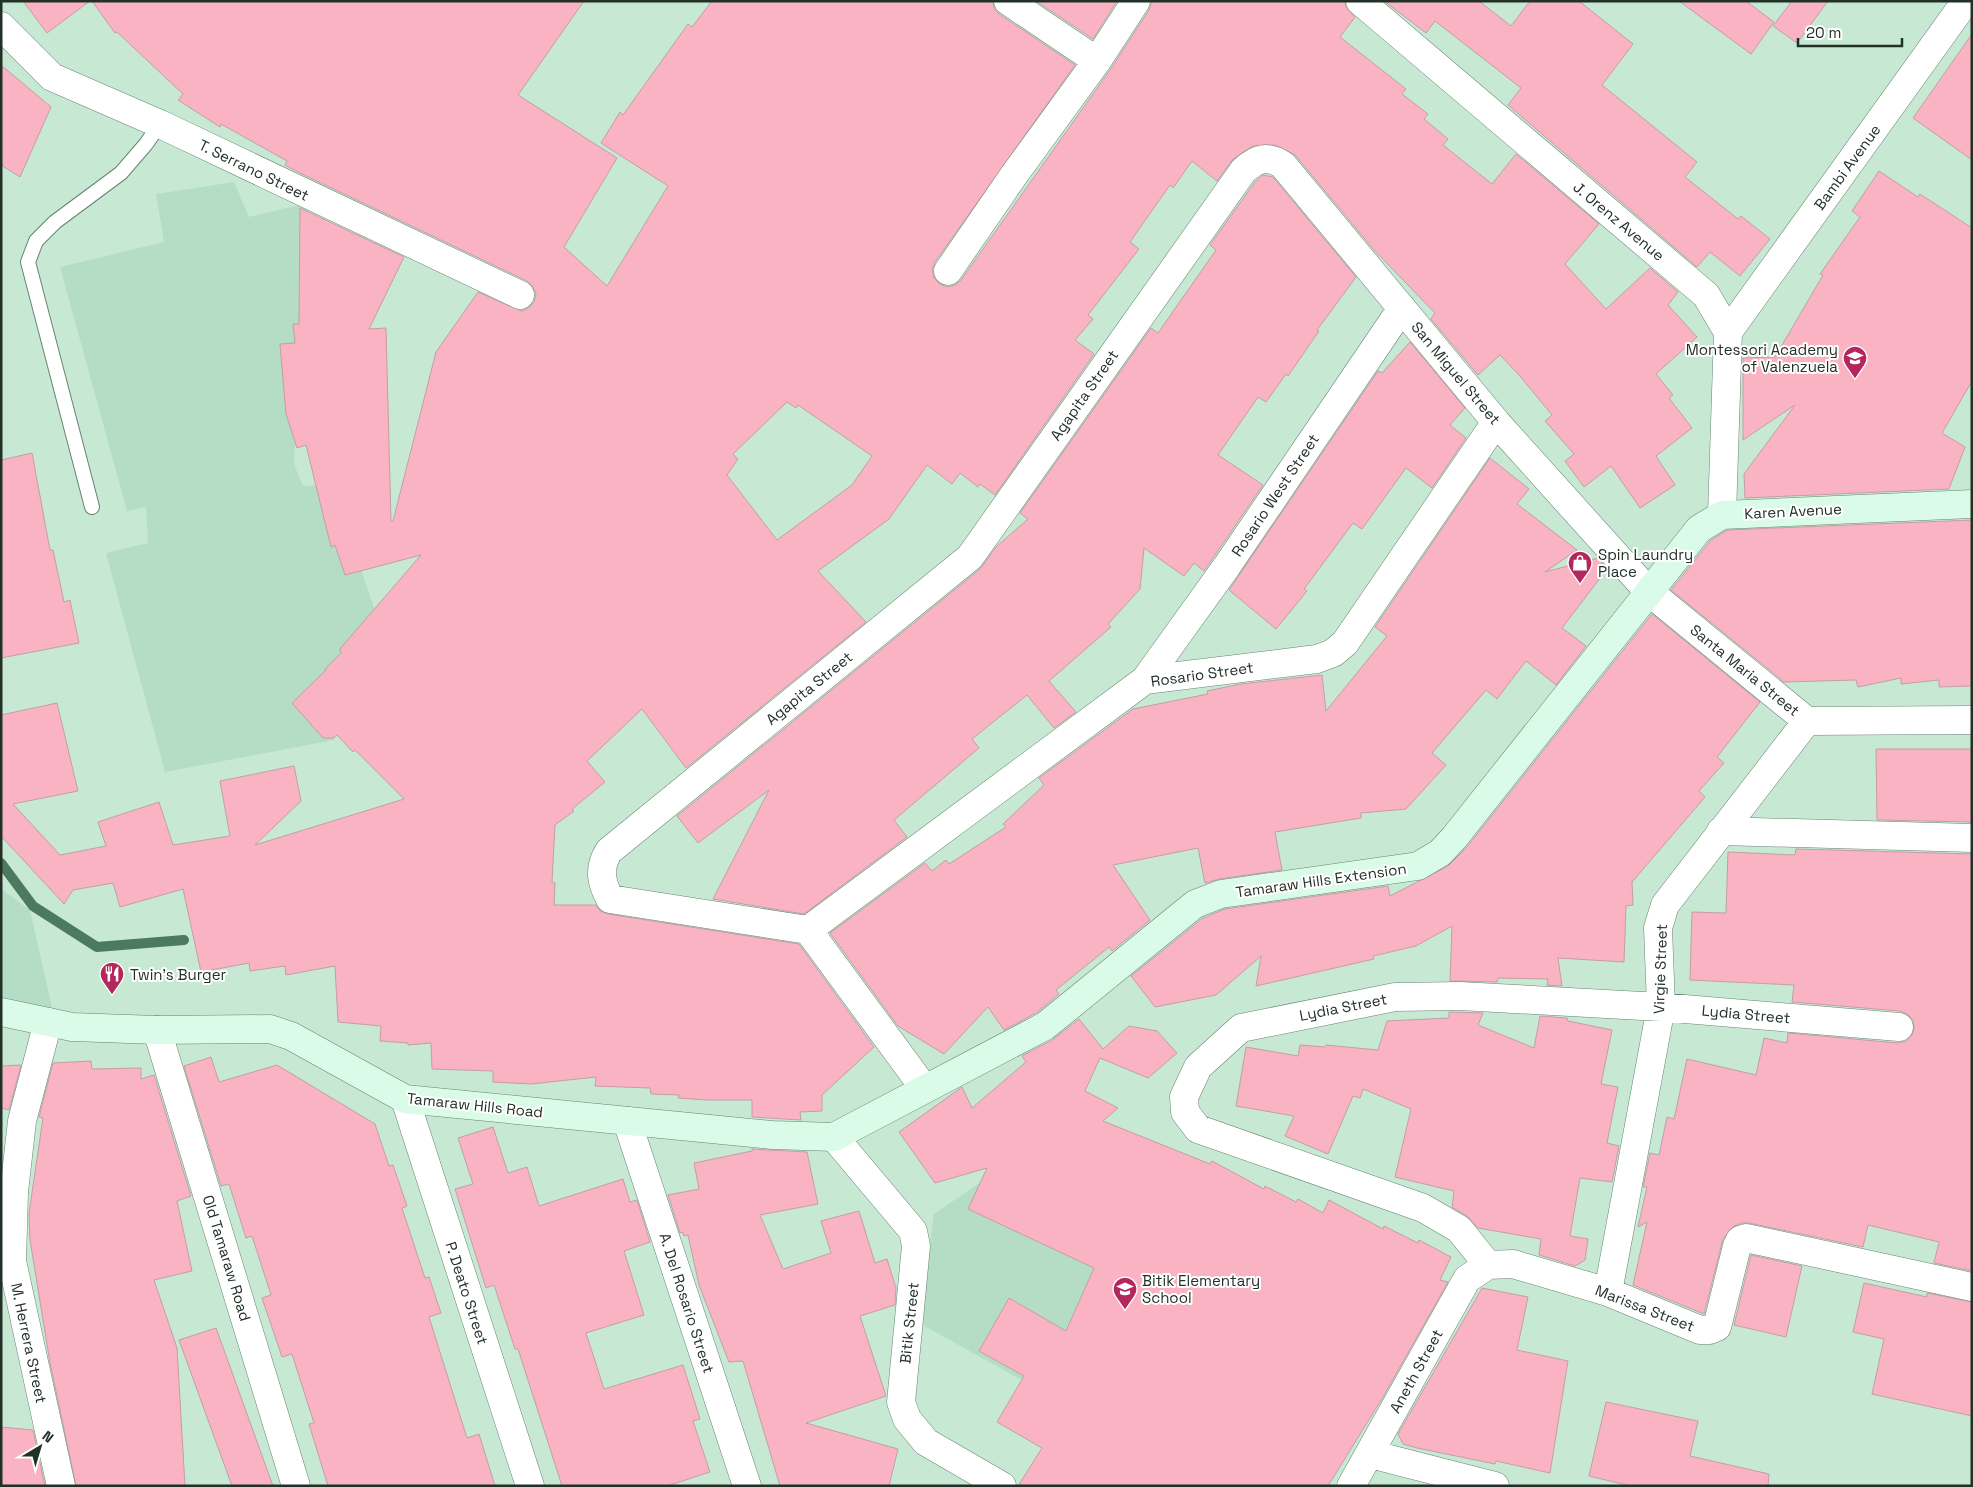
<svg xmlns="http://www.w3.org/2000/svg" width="1973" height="1487" font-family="'Space Grotesk',sans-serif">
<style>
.built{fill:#b5ddc5}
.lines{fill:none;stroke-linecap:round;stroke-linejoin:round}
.stream{stroke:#4b7a5f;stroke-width:10}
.building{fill:#f9b3c3;stroke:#c49ea6;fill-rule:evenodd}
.lane-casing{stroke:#668572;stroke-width:16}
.street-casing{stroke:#668572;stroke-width:29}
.secondary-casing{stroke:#668572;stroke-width:29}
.lane{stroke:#fff;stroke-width:14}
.street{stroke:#fff;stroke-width:28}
.secondary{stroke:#dbfbe9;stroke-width:28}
.labels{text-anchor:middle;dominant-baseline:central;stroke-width:4;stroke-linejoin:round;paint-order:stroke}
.street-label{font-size:15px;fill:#233028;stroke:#fff}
.poi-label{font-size:15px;fill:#233028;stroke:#fff;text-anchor:start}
</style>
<rect width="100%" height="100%" fill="#c7e9d4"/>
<path class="built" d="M234 182 249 217 308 203 294 464 303 486 333 484 380 626 334 740 165 772 106 553 148 543 146 507 127 511 60 267 164 242 156 194Z
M1 889 30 910 54 1016 1 1002Z
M1016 1158 1335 1297 1213 1486 919 1323 934 1214Z"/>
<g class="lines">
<path class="stream" d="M1 863 33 906 97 947 184 940"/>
</g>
<path class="building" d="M23 1H90L47 33Z
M92 1H584L518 95 617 158 564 247 607 286 668 186 601 143 620 112 623 115 688 24 692 27 712 1H993L994 8 999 14 1075 65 935 262 932 270 934 278 940 284 947 287 955 285 961 280 1110 70 1149 10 1152 1H1345L1346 7 1355 17 1340 37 1406 89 1402 94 1428 114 1424 119 1448 139 1443 145 1492 184 1516 154 1599 224 1565 264 1606 309 1650 268 1678 292 1668 305 1697 337 1656 374 1673 395 1669 398 1692 428 1656 456 1675 485 1640 508 1611 466 1584 487 1565 461 1574 454 1545 421 1552 415 1519 375 1500 355 1478 375 1431 319 1435 313 1375 251 1295 155 1275 145 1253 146 1233 159 1217 181 1192 161 1173 188 1170 185 1130 242 1139 249 1088 315 1093 319 1075 340 1094 354 995 495 980 484 978 487 960 473 952 484 927 465 889 519 818 571 866 622 686 768 642 709 587 761 605 782 572 809 574 811 555 825 552 882 555 883 554 905H596L600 911 608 914 799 944 874 1047 822 1095V1111L800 1112 801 1120 752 1117V1100H707L678 1098 679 1095 651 1094 650 1088 595 1086 596 1077 531 1084 493 1082V1071L432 1069 431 1043 408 1045V1043L380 1041 381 1026 338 1022 335 966 286 975 285 966 250 971 249 963 201 972 183 889 120 907 113 883 73 890 64 904 1 836V715L57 703 78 791 13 804 60 855 106 846 98 822 159 802 173 845 230 836 220 781 294 766 301 801 255 845 404 799 355 750 353 752 337 735 333 738H323L292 703 326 670 325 669 342 652 339 650 421 555 345 575 335 545 331 547 306 445 297 448 286 414 280 344 295 343 293 324H299L300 208 404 257 369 329 386 328 391 521H393L436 352 478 292 521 311 529 308 534 302 536 294 533 287 527 281 300 173 285 165 287 161 221 124 220 127 178 100 183 94 117 32 115 33ZM787 402 796 408 798 405 872 456 852 485 777 540 727 475 738 459 733 454Z
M1036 1H1117L1093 39Z
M1384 1H1479L1511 26 1530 1H1579L1633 44 1602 85 1697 162 1685 177 1738 219 1741 216 1770 239 1740 276 1710 252 1697 267 1508 105 1521 88 1435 21 1426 33Z
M1679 1H1746L1774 22 1751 54Z
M1792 1H1828L1797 43 1773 26Z
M1972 34V160L1913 118Z
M1 65 51 107 20 177 1 165Z
M1879 171 1918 197 1920 194 1972 228V381L1942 433 1965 447 1949 489 1745 498 1744 474 1795 405 1743 440V358L1775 357 1823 275 1820 274 1860 217 1852 211Z
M1263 175 1273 177 1356 277 1317 330 1319 331 1288 376 1286 374 1266 402 1258 397 1218 455 1263 485 1204 571 1194 563 1184 576 1144 548 1140 589 1108 624 1111 627 1049 681 1076 712 1054 728 1027 695 972 739 979 748 894 820 907 837 804 914 713 899 769 790 698 843 677 816 980 569 996 547 1028 519 1020 513 1151 328 1158 333 1216 250 1210 245 1255 182Z
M1410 342 1465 408 1450 425 1466 438 1432 488 1406 468 1362 529 1353 523 1304 589 1307 591 1276 629 1229 590 1378 371 1382 373Z
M32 453 50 550H53L64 602 70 600 79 643 1 658V460Z
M1490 458 1529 489 1517 504 1577 550 1545 572 1598 558 1607 569 1562 628 1586 646 1556 685 1526 661 1497 699 1486 690 1432 753 1446 765 1406 809 1361 813V818L1275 832 1282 870 1219 879 1205 883 1198 848 1113 865 1150 920 1112 951 1109 947 1056 990 1059 994 1036 1013 1004 1030 988 1007 944 1054 898 1026 830 933 925 863 932 871 946 860 949 864 1006 827 1003 824 1044 785 1039 778 1133 709 1208 694 1207 691 1241 684 1322 675 1326 711 1387 636 1375 627Z
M1972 520V686L1939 687V680L1901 684V678L1858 687 1856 680 1784 682 1671 590 1710 541 1727 530Z
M1652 614 1760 702 1717 757 1724 763 1699 791 1705 797 1632 882 1633 905 1626 906 1624 962 1558 958 1562 986 1547 985 1548 979 1498 978 1497 982 1450 981 1452 926 1416 946 1373 956 1374 959 1256 986 1261 956 1216 995 1155 1007 1131 976 1203 918 1225 909 1388 886 1390 896 1448 866 1466 848Z
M1876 749H1972V822L1877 820Z
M1796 849 1972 854V1271L1934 1263 1939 1242 1868 1225 1863 1247 1749 1223H1742L1734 1226 1723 1239 1704 1314 1633 1285 1647 1222 1638 1227 1647 1187H1643L1650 1153 1659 1155 1667 1117 1674 1119 1687 1059 1756 1075 1764 1038 1787 1043 1788 1033 1898 1043 1906 1041 1912 1035 1914 1029 1913 1020 1907 1014 1900 1011 1792 1002 1794 985 1690 980 1692 912 1726 913 1728 852 1795 855Z
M1449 1012 1483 1013 1478 1025 1534 1048 1540 1016 1567 1018 1568 1021 1612 1030 1601 1084 1618 1087 1607 1143 1619 1146 1612 1182 1580 1178 1570 1236 1588 1239 1585 1260 1575 1266 1539 1255 1541 1239 1478 1228 1467 1216 1452 1207 1454 1191 1395 1177 1411 1109 1363 1089 1360 1098 1353 1096 1328 1154 1285 1136 1294 1116 1236 1106 1246 1047 1298 1056 1300 1045 1325 1047 1326 1045 1378 1050 1387 1021 1449 1018Z
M1079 1019 1103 1049 1129 1026 1157 1031 1177 1053 1148 1078 1100 1058 1085 1091 1118 1108 1103 1121 1210 1164 1212 1161 1264 1189 1265 1186 1296 1202 1298 1199 1323 1213 1329 1200 1383 1229 1384 1226 1418 1243 1419 1240 1451 1257 1440 1280 1448 1282 1383 1397 1328 1486H1018L1042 1448 997 1422 1024 1376 979 1351 1009 1298 1066 1331 1094 1268 968 1209 987 1168 935 1183 899 1132 962 1087 972 1108 1026 1062 1022 1056 1052 1040Z
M211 1057 219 1082 277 1065 375 1124 389 1166 393 1165 407 1206 402 1208 425 1278 429 1277 441 1313 429 1317 467 1438 479 1434 495 1486H328L309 1424 314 1423 292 1354 282 1357 262 1298 271 1295 252 1236 246 1238 229 1184 221 1186 184 1066Z
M91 1061 92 1069 141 1068V1079L154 1075 191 1196 177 1201 192 1271 154 1280 177 1348 185 1486H76L50 1363 30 1240 29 1213 43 1118 39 1117 53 1063Z
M21 1065 9 1110 1 1108V1066Z
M493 1127 508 1173 527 1167 539 1206 623 1179 630 1202 637 1200 650 1242 624 1251 644 1315 586 1333 604 1389 683 1365 700 1419 693 1421 710 1472 667 1486H562L518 1349H515L494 1285 486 1288 455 1189 473 1184 458 1138Z
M752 1149 807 1152 818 1204 760 1215 783 1269 831 1253 821 1221 859 1211 875 1263 887 1259 896 1288 895 1305 860 1316 886 1396 806 1423 898 1449 889 1486H780L743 1361 729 1362 699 1285 688 1235 684 1236 683 1232 680 1233 668 1195 699 1189 694 1163 752 1151Z
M1751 1255 1802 1266 1786 1337 1734 1325Z
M1864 1283 1927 1297V1293L1972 1302V1416L1872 1394 1884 1339 1853 1332Z
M1482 1288 1528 1297 1517 1350 1568 1361 1550 1473 1496 1461 1495 1464 1417 1448 1403 1444 1398 1434Z
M216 1328 273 1486H232L179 1340Z
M1606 1402 1698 1421 1690 1456 1769 1474 1768 1486H1631L1589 1476Z
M1 1427 33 1430 45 1486H1Z"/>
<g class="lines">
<defs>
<path id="lane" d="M92 507 28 262 36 241 55 222 121 173 146 144 160 124"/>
<path id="street" d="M1008 1 1097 61 1136 1
M1360 1 1706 295 1728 332 1722 515
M1 26 52 77 160 124 520 295
M948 271 1014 175 1097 61
M1728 332 1966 1
M1145 680 1227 566 1402 308
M1721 831 1972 838
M808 930 1145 680 1317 659 1333 653 1345 643 1496 422
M48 1022 22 1121 14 1192 12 1261 61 1486
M157 1030 296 1486
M924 1088 808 930 610 899C601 882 598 868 609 851L970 557 1243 171C1257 158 1267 155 1283 165L1496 422 1648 591 1807 721 1972 720
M405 1099 530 1486
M627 1121 747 1486
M834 1137 913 1231 916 1246 901 1402 907 1419 926 1442 1002 1486
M1488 1265 1459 1229 1423 1208 1198 1129 1185 1112 1184 1097 1198 1067 1241 1028 1395 997 1460 996 1661 1007 1899 1027
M1488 1265 1513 1264 1608 1292 1700 1330H1710L1717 1327 1737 1246 1740 1240 1746 1238 1972 1287
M1608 1292 1661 1007 1658 928 1665 905 1807 721
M1370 1454 1495 1486
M1351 1486 1467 1279 1488 1265"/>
<path id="secondary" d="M1 1012 72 1027 157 1030 270 1029 291 1036 405 1099 772 1135 834 1137 1045 1026 1195 904 1221 894 1418 866 1440 853 1454 838 1699 529 1722 515 1972 504"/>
</defs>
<use href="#lane" class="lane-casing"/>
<use href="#street" class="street-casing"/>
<use href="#secondary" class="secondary-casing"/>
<use href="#lane" class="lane"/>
<use href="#street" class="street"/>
<use href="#secondary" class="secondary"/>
</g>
<defs>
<symbol id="school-pin" viewBox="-11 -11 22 30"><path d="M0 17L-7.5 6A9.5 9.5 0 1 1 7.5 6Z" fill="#b4275d" stroke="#fff"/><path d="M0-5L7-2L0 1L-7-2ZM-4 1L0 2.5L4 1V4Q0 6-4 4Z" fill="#fff"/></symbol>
<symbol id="shop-pin" viewBox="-11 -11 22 30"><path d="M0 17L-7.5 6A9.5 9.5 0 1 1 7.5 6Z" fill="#b4275d" stroke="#fff"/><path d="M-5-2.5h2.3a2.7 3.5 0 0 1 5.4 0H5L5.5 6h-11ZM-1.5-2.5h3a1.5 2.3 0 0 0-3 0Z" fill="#fff"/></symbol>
<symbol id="restaurant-pin" viewBox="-11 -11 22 30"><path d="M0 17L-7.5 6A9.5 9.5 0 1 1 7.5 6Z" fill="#b4275d" stroke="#fff"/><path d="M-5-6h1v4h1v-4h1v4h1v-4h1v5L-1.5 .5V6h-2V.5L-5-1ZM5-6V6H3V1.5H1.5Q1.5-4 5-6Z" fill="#fff"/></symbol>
</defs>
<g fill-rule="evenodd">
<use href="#school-pin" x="1841" y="344" width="28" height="38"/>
<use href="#shop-pin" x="1566" y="549" width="28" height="38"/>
<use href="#restaurant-pin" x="98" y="960" width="28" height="38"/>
<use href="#school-pin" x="1111" y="1275" width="28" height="38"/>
</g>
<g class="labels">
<g class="street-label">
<text transform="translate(1847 167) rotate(-54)">Bambi Avenue</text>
<text transform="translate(254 170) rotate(26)">T. Serrano Street</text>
<text transform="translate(1619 221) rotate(40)">J. Orenz Avenue</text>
<text transform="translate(1456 373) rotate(50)">San Miguel Street</text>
<text transform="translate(1084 395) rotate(-55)">Agapita Street</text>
<text transform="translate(1275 495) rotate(-56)">Rosario West Street</text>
<text transform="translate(1793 511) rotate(-3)">Karen Avenue</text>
<text transform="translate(1745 670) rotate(39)">Santa Maria Street</text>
<text transform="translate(1202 674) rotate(-8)">Rosario Street</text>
<text transform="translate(809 688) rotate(-39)">Agapita Street</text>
<text transform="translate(1321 880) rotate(-8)">Tamaraw Hills Extension</text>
<text transform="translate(1660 969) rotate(-88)">Virgie Street</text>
<text transform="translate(1343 1007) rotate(-11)">Lydia Street</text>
<text transform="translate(1746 1014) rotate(5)">Lydia Street</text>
<text transform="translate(475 1105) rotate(6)">Tamaraw Hills Road</text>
<text transform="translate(227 1258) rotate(73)">Old Tamaraw Road</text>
<text transform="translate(467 1293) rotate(72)">P. Deato Street</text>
<text transform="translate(687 1303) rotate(72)">A. Del Rosario Street</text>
<text transform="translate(1645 1308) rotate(21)">Marissa Street</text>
<text transform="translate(909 1323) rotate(-84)">Bitik Street</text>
<text transform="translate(29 1343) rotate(78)">M. Herrera Street</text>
<text transform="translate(1416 1371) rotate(-61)">Aneth Street</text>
</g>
<g class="poi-label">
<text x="1838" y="349" text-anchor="end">Montessori Academy<tspan x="1838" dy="17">of Valenzuela</tspan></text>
<text x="1598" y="554">Spin Laundry<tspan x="1598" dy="17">Place</tspan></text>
<text x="130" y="974">Twin's Burger</text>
<text x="1142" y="1280">Bitik Elementary<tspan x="1142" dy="17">School</tspan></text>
</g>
</g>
<rect width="1973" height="1487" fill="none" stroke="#233028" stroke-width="5"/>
<g transform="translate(40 1447) rotate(38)" stroke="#ffffff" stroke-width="4" paint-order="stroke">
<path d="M0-4L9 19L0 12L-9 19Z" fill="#233028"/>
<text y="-8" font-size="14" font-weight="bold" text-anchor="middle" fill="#233028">N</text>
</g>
<path d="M1798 38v8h104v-8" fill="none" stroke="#233028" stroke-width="2.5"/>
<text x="1806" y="38" font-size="15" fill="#233028" stroke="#ffffff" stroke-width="4" paint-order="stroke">20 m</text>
</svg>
